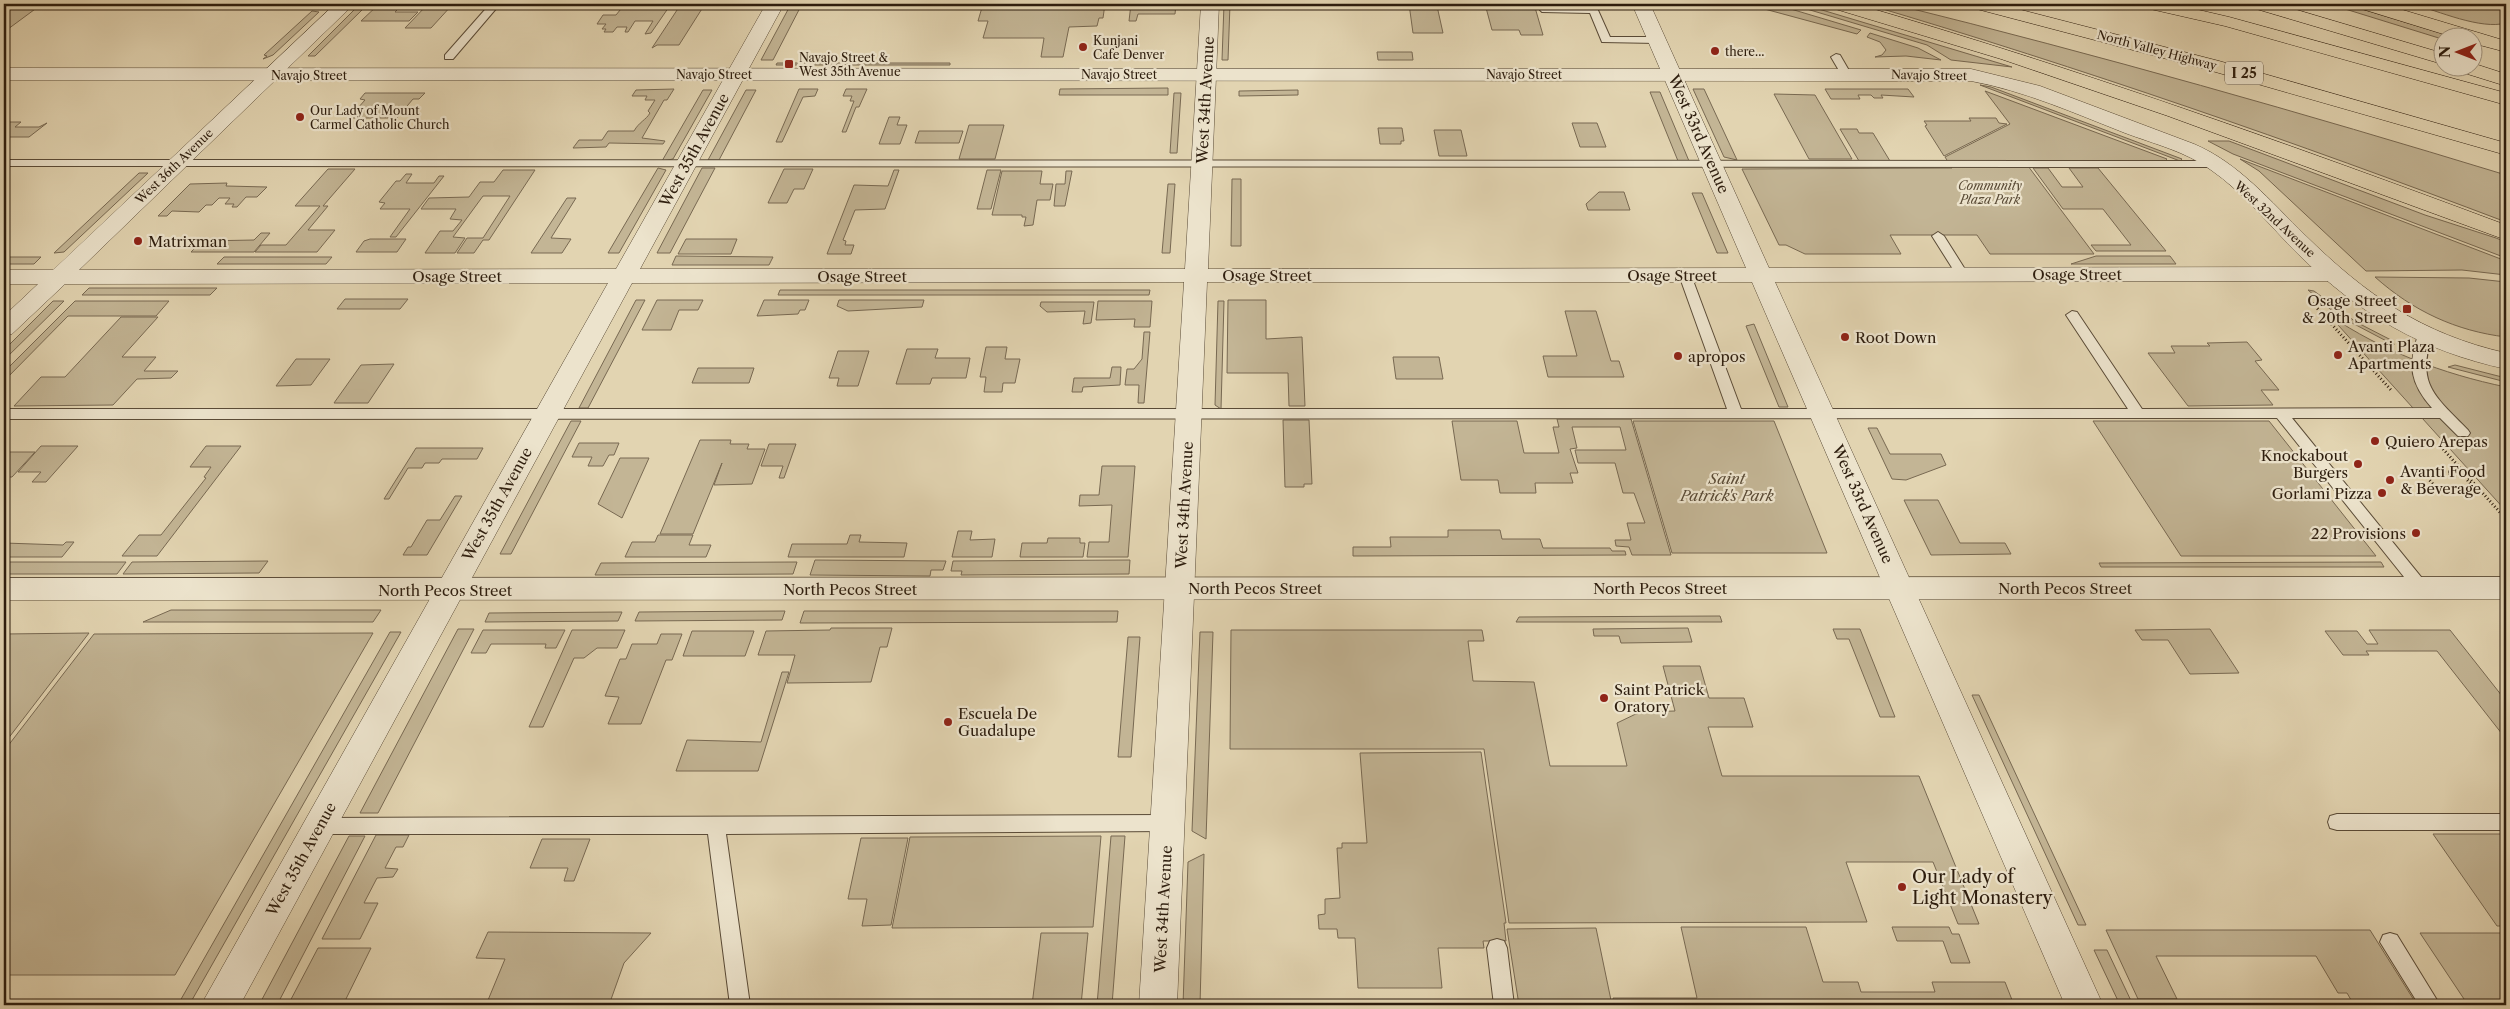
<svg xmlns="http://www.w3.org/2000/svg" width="2510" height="1009" font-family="'Libre Caslon Text',serif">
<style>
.green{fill:#c3b595;stroke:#786952}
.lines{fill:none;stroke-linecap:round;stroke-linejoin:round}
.service-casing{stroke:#5a4b37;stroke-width:2}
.minor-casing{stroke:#5a4b37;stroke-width:1}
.tertiary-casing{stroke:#5a4b37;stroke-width:1}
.motorway-casing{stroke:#2d1d0e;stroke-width:1}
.path{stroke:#2d1d0e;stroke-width:3;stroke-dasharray:1 2.5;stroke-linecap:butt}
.service{fill:#ece3cc;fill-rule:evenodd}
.minor{fill:#ece3cc;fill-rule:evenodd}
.tertiary{fill:#ece3cc;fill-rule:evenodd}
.motorway{fill:#e2d4b1;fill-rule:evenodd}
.poi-dot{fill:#8f2418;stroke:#ece3cc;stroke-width:2}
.labels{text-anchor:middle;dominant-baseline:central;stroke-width:4.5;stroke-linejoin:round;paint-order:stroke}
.far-poi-label{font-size:12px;fill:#2d1d0e;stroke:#ece3cc;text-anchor:start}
.far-street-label{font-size:12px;fill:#2d1d0e;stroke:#ece3cc}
.far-park-label{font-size:12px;font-style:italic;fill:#5a4b36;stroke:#ece3cc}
.shield{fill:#ece3cc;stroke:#665847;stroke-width:1}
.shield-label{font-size:14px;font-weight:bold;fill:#2d1d0e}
.street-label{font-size:15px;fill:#2d1d0e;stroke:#ece3cc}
.poi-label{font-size:15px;fill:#2d1d0e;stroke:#ece3cc;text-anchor:start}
.park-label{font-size:15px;font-style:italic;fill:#5a4b36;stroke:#ece3cc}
.near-poi-label{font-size:18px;fill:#2d1d0e;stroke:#ece3cc;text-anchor:start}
</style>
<rect width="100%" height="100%" fill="#e2d4b1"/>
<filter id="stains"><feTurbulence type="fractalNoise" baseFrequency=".004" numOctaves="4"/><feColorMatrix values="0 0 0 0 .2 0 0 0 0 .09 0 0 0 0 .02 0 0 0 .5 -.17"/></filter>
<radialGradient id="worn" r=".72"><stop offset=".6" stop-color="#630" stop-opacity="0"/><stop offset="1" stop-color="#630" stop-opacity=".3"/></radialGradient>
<path class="green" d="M4 4H42L4 32Z
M379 4H403L395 12H418L409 21H361Z
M625 4H671L651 33 645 34 653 21H635L628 32H625L627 27H617L613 32H604L606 29H602L606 24H597L603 15H616Z
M681 4H705L679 45H657L652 48Z
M791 4H802L773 60H761Z
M983 4H1105L1103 18H1099L1097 26 1069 27 1063 57H1041L1044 38H983L988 21H978Z
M1131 4H1176L1175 14H1138L1136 21H1129Z
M1224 4H1230L1228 60H1222Z
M1409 4 1437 6 1443 33H1413Z
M1485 4H1534L1543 35H1521L1519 30H1492Z
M1746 4H1774L1861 30 1857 34Z
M1790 4H1802L2012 67 1951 60 1927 45Z
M1866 4H1893C2099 55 2303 113 2506 175V222C2295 142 2082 68 1866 4Z
M2329 4H2345L2454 37 2442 39Z
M2413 4H2506V23C2481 30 2438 11 2413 4Z
M427 5H452L431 28H405Z
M355 9H363L315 56H308Z
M312 11 319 12 273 55 263 59 267 56 264 55Z
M1870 33 1918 48 1941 60 1906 56 1875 57 1882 55 1886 50 1880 42 1867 37Z
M1377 52H1412L1413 60H1378Z
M777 63H950V65H776Z
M1980 85 1991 87 2182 159 2180 161Z
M1168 88V95H1059L1060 89Z
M674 89 667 100H664L642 138 665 141 663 144 609 143 606 147 573 148 579 140H602L608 131H634C639 122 646 120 650 113L648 111 655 100H645L647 96H632L636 90Z
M799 89H818L815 96 803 97 782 142H776Z
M846 89H867L859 107H856L846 132H842L854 101H850L852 96H843Z
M1693 89H1704L1737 160 1724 157Z
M1825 89H1908L1914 97 1881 95 1883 98H1874L1871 95H1858L1860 99H1831Z
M703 90H712L673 159 662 161Z
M746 90H756L719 160H708Z
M1298 90V95L1239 96V91Z
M1985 91 2167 159 2165 161 2025 162 2094 254H1990L1977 235H1890L1901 254H1805L1786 245H1779L1742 169 1952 168 1945 157 2010 124Z
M1650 92H1660L1689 161H1678Z
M365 93H425L419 99H413L397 118H349L365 100 360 99Z
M1174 93H1181L1177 153H1170Z
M1774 94 1815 95 1852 159H1809Z
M889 117H900L897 125H907L900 144H879Z
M1969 118H1996L1999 123 2007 124 1944 156 1925 126 1927 125 1924 121H1971Z
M4 122H21L15 127H39L47 123 29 137H4Z
M1572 123H1597L1606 147H1580Z
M969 125H1004L995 159H959Z
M1378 128H1402L1404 141H1401V144H1380Z
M1840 129H1857L1859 133H1873L1890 161H1859Z
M1434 130H1461L1467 156H1439Z
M919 131H963L959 143H915Z
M2208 141H2229L2425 215 2496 238 2506 242V258L2233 154Z
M2240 159 2506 261V275L2462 270 2366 271 2259 171Z
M658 168 666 170 619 253H608Z
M702 168H715L670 253H657Z
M2033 168H2048L2062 187H2083L2069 168H2098L2166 251H2096L2091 245H2131L2103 209H2063Z
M328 169H355L323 206H328L308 230H335L317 252H255L261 245H286L320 206H295Z
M784 169H813L804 189H794L787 203H768Z
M503 170H535L489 240H483L474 253H457L467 238H483L510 196H483L453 237 465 238 455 253H425L440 231H453L462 220 450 219 456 209H421L429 198 469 197 480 182H494Z
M894 170H899L885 209 855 210 843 240 846 241 845 245H854L851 254H827L854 185 888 186Z
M987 170H1001L991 209H977Z
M1002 171H1042L1040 184H1053L1050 200H1037L1033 225 1024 226 1026 217H1022V215H992Z
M1066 171H1072L1065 206H1054L1056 184H1065Z
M139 173H148L64 252 54 253Z
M406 174H412L406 183H434L439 176H444L396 237H390L410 209H380L385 203 379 202 396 181H400Z
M1232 179H1241V246H1231Z
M227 183 226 186 267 187 257 197H246L237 207H232L234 204H225L230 198H219L212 205H206L199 212 172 211 167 216H158L190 184Z
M1168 184H1175L1170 253H1162Z
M1599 192H1624L1630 210H1588L1586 204Z
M1692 193H1702L1728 253H1717Z
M567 198H576L551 238 571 239 562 253H531Z
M261 233H270L254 252H191L202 241 254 240Z
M370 239H406L397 252H356L364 241Z
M686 239H737L731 254H678Z
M676 256 773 257 769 265H672Z
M2096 256H2170L2176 264H2071Z
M4 257H41L34 264H4Z
M224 257H332L326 264H217Z
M2375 277 2469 278 2506 282V337C2456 331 2413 311 2375 277Z
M89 288H217L210 295H82Z
M780 290H1150L1149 295H778Z
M2308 290 2314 291 2356 322 2393 341 2394 345 2337 315Z
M345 299H408L400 309H337Z
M636 300H645L588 408H579Z
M657 300H703L698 310H679L671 330H642Z
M764 300H809L805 310H800L798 314 757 316Z
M839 300H924L922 307 848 311 837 306Z
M1228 300H1266V339L1302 337 1305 406H1289L1288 373H1227Z
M53 301H64L4 360V350Z
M75 301H169L156 316H68L4 381V372Z
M1098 301H1152L1150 327H1134L1135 319 1096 320Z
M1218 301H1224L1221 409 1215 405Z
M1041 302H1094L1091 323 1083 324 1085 311 1047 312 1040 306Z
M1565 311H1596L1611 361H1619L1624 377H1548L1543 356H1577Z
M2329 315C2382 351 2443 374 2506 387V511Z
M121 317H158L122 357H156L144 371H178L171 378 137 379 113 405 14 406 41 377H65Z
M1754 324 1788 407H1779L1746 326Z
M1144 332H1150L1144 403H1138L1139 385H1125L1127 369H1134L1142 359Z
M2207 343 2247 342 2262 360 2255 361 2279 390H2261L2273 405 2188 406 2148 353H2175L2171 346H2210Z
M986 347H1007L1005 359H1020L1015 383H1003L1002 392H984L986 377H980Z
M907 349H938L935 358H970L966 378H932L930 384H896Z
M838 351H869L858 386H837L839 378H829Z
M1393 357H1439L1443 379H1396Z
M296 359H330L311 385 276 386Z
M394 364 368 403H334L361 365Z
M2455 365 2506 378V382L2448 367Z
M1112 367H1121L1120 385 1083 387 1082 392H1072L1074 378H1110Z
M698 368H754L749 383H692Z
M1557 419H1631L1671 555H1632L1629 547 1616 546 1615 540H1631L1627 523H1645L1634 493H1623L1615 463H1578L1575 450H1626L1620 427H1572L1577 448 1570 449 1578 473H1570L1573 483H1535L1536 493H1500L1498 480H1461L1452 421H1517L1524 453H1559L1553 427H1559Z
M1283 420H1309L1312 484H1304V487H1285Z
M571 421H581L511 554H500Z
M1633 421H1774L1827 553H1672Z
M2093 421H2269L2376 556H2181Z
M1868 428H1877L1890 454H1941L1946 465 1906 480 1892 479Z
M700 440H731L730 444H749L747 449H765L752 484 714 485 722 463 693 534H660Z
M579 443H619L614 455H609L603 466H588L592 457H572Z
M769 444H796L784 478H779L783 466H761Z
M41 446H78L46 482H32L41 472H18Z
M206 446H241L157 556H122L139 535H161L206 478 204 477 211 467H190Z
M416 448H483L477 459H442L439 463H425L422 468H408L389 499H384Z
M4 452H35L12 477H4Z
M620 458H649L622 518 598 504Z
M1102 466H1135L1128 557H1087L1089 542H1109L1112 505 1079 506 1080 495H1099Z
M455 496H462L427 555H403L408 547H411L427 520H440Z
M1904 500H1938L1960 543H2005L2011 554 1931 555Z
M1448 530H1500L1502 539H1540L1543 548H1610L1612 551H1625L1626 555 1353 556V547H1391L1390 537H1448Z
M958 531H972L970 540 995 539 992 557H952Z
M658 535H693L689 545H711L706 557H625L632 542H655Z
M850 535H861L859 542 907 543 904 557H788L792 544H847Z
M1048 538H1080V543H1085L1083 557H1020L1022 543H1047Z
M66 542H74L62 557H4V543L63 545Z
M815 560 946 561 943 570H931L930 576 810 575Z
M1130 560 1129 574 961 575 962 571H951L953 561Z
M268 561 259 573 123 574 132 562Z
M4 562H126L117 574H4Z
M797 562 793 574 595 575 601 563Z
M2381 562 2384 567H2101L2099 563Z
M171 610H381L373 622H143Z
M785 611 782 620 635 621 639 612Z
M804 611H1118L1117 622 800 623Z
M622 612 618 621 485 622 489 613Z
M1720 616 1722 622H1516L1519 617Z
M831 628H892L887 647H880L871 682 787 683 795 655H758L766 631 830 630Z
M1688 628 1692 642 1621 643 1619 636H1594L1593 629Z
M458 629H474L378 813H360Z
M1833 629H1860L1895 717H1880L1849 639H1837Z
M2210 629 2239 673 2190 674 2168 640H2142L2135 630Z
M483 630H565L556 648H545L546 644H491L486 653H471Z
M572 630H625L617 648H597L584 658H574L543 727H529Z
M1231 630H1482L1484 641H1468L1473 681 1534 682 1550 766H1627L1617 723 1640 712 1675 711 1663 666H1700L1709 698H1744L1753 727H1708L1722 776H1919L1979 924H1958L1933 862H1846L1867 922 1509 923 1484 749H1230Z
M2369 630H2450L2506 701V739L2437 651H2366L2369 655H2343L2325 631H2357L2367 644H2378Z
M692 631H754L745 656H683Z
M390 632H401L192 1000 180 1001Z
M1200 632H1213L1206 839 1192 831Z
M89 633 4 744V634Z
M373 633 175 975H4V751L94 634Z
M661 634H682L672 660H666L641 724H608L619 697 605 696 620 659H626L632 644H657Z
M1128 637H1140L1131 757H1118Z
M782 672H789L758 771H676L687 740 761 742Z
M1972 695H1979L2086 925H2078Z
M1481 752 1506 923H1504L1506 941H1483L1484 948H1438L1442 988H1358L1355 938H1338L1337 929H1319L1318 915 1325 914V899L1340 898 1337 848H1342V843H1367L1360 753Z
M2433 834H2506V926H2497Z
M376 835H409L403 847H396L385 868 398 869 393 877 377 878 364 903H378L360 939H322Z
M349 836H365L277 1005H259Z
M1101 836 1093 927 892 928 910 837Z
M1111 836H1125L1112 1005H1097Z
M861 838H908L891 925 862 926 867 899H848Z
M542 839H590L574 881H564L568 868H530Z
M1204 854 1200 1005H1183L1188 862Z
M1681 927H1806L1823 982H1858L1861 992H1935L1932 982H2005L2014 1005H1615L1613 998H1697Z
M1892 927H1949L1952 934H1959L1970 963H1951L1943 941H1897Z
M1596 928 1612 1005H1519L1507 929Z
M2106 930H2370L2417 1005H2354L2347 993H2338L2316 956H2156L2177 999H2138Z
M488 932 651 933 624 963 609 1005H486L505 959 476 958Z
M1041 933H1088L1081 1005H1032Z
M2420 933H2506V1005H2468Z
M318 948H371L343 1005H288Z
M2094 950H2107L2133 1005H2120Z"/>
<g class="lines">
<defs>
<path id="service" d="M490 4H500L453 59H445V55Z
M1545 7 1597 8 1610 37H1657L1662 40 1657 43 1602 42 1590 13 1542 12 1540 10Z
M1836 54 1840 55 1851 74 1850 76 1841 74 1831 57Z
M4 160 2217 161 2223 164 2217 167 4 166Z
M1938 232 1944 236 1968 274 1966 277 1962 278 1956 274 1932 236Z
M1685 271 1691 275 1741 409H2128L2066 315 2072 311 2077 312 2142 409 2432 408C2410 383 2408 366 2418 335L2420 332H2430L2432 335C2416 385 2435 396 2468 430L2470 433 2468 436H2458L2440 418H2292L2430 588 2428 592H2416L2277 418 4 419V409H1727L1679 275Z
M2337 814H2506V830H2337L2330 828 2328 822 2330 816Z
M1168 815 1175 817 1177 823 1175 829 1168 831 726 834 750 1005H730L708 834H319L312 832 310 826 312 820 319 818Z
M2390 933 2397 935 2440 1005H2419L2380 942 2383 935Z
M1497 939 1504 941 1507 948 1514 1005H1494L1487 948 1490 941Z"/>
<path id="minor" d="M335 4H354L79 270 616 269 766 4H784L640 269H1185L1201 4H1219L1208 269 1746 268 1632 4H1650L1769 268 2333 267 2341 269 2344 274 2341 279 2333 281 1775 282 2103 1005H2065L1752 282H1207L1177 1005H1139L1184 282 632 283 240 1005H201L608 283 65 284 12 334 4 336V316L38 284H4V270H53Z"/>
<path id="tertiary" d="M4 68 1971 69 2040 86 2194 144C2239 163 2271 202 2305 235 2366 295 2422 334 2506 353V369C2422 351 2359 314 2298 254 2270 226 2243 192 2211 170 2185 151 2154 144 2125 133 2074 113 2025 91 1971 81L4 80Z
M2506 577V599L4 600V578Z"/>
<path id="motorway" d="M1829 4H1856C2076 68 2292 145 2506 225V240L2168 116 2001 59 1832 8Z
M1970 4H1998L2219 61 2506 143V155L2205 69 1973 8Z
M2143 4H2173L2229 17 2506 93V105L2225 26 2146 8Z
M2250 4H2277L2442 53V64L2253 8Z
M2356 4H2383L2506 41V52L2472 43V38H2456L2359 8Z
M2472 63 2506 74V86L2461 72 2459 68H2472Z"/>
</defs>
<use href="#service" class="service-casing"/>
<use href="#minor" class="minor-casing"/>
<use href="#tertiary" class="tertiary-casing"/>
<use href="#motorway" class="motorway-casing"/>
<path class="path" d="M2308 298 2391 390
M2443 449 2506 519
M2417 470H2421L2438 490H2476L2464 476H2443L2439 472H2463"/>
<use href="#service" class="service"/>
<use href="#minor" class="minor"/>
<use href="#tertiary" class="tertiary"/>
<use href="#motorway" class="motorway"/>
</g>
<g class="poi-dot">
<circle cx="1083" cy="47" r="5"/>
<circle cx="1715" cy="51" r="5"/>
<rect x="784" y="59" width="10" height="10" rx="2.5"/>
<circle cx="300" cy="117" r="5"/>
<circle cx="138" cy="241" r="5"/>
<rect x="2402" y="304" width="10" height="10" rx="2.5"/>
<circle cx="1845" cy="337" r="5"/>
<circle cx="2338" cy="355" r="5"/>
<circle cx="1678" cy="356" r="5"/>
<circle cx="2375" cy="441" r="5"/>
<circle cx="2358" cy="464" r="5"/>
<circle cx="2390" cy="480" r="5"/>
<circle cx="2382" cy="493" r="5"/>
<circle cx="2416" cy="533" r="5"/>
<circle cx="1604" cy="698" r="5"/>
<circle cx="948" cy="722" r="5"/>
<circle cx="1902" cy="887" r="5"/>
</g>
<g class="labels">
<g class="far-poi-label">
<text x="1093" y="40">Kunjani<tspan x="1093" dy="14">Cafe Denver</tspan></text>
<text x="1725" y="51">there...</text>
<text x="799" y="57">Navajo Street &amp;<tspan x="799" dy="14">West 35th Avenue</tspan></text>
<text x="310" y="110">Our Lady of Mount<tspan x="310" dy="14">Carmel Catholic Church</tspan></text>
</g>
<g class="far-street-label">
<text transform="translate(2157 50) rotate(15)">North Valley Highway</text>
<text x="714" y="74">Navajo Street</text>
<text x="1119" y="74">Navajo Street</text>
<text x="1524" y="74">Navajo Street</text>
<text x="309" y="75">Navajo Street</text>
<text transform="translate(1929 75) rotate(1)">Navajo Street</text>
<text transform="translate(174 166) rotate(-44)">West 36th Avenue</text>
<text transform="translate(2275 219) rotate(43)">West 32nd Avenue</text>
</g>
<g class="far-park-label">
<text x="1990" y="185">Community<tspan x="1990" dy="14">Plaza Park</tspan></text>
</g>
<rect class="shield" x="2225" y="61.5" width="38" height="23" rx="4"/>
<g class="shield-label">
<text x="2244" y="73">I 25</text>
</g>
<g class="street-label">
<text transform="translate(1205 100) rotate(-87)">West 34th Avenue</text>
<text transform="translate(1699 134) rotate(66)">West 33rd Avenue</text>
<text transform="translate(694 150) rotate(-61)">West 35th Avenue</text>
<text x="2077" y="274">Osage Street</text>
<text x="1267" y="275">Osage Street</text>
<text x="1672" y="275">Osage Street</text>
<text x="457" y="276">Osage Street</text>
<text x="862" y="276">Osage Street</text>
<text transform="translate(497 504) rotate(-61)">West 35th Avenue</text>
<text transform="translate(1863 504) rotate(66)">West 33rd Avenue</text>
<text transform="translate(1184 505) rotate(-87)">West 34th Avenue</text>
<text x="1255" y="588">North Pecos Street</text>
<text x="1660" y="588">North Pecos Street</text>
<text x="2065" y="588">North Pecos Street</text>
<text x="850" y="589">North Pecos Street</text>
<text x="445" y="590">North Pecos Street</text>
<text transform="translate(301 859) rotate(-61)">West 35th Avenue</text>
<text transform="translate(1163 909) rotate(-87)">West 34th Avenue</text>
</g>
<g class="poi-label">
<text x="148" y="241">Matrixman</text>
<text x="2397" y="300" text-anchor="end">Osage Street<tspan x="2397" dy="17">&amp; 20th Street</tspan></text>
<text x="1855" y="337">Root Down</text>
<text x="2348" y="346">Avanti Plaza<tspan x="2348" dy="17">Apartments</tspan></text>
<text x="1688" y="356">apropos</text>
<text x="2385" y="441">Quiero Arepas</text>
<text x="2348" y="455" text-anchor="end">Knockabout<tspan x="2348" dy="17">Burgers</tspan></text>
<text x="2400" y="471">Avanti Food<tspan x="2400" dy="17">&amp; Beverage</tspan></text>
<text x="2372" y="493" text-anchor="end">Gorlami Pizza</text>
<text x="2406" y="533" text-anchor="end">22 Provisions</text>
<text x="1614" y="689">Saint Patrick<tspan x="1614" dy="17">Oratory</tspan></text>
<text x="958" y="713">Escuela De<tspan x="958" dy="17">Guadalupe</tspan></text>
</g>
<g class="park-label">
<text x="1727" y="478">Saint<tspan x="1727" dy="17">Patrick's Park</tspan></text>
</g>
<g class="near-poi-label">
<text x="1912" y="877">Our Lady of<tspan x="1912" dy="21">Light Monastery</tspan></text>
</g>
</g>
<rect width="2510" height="1009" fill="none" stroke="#e2d4b1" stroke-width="20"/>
<rect x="5" y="5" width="2500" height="999" fill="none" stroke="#2d1d0e" stroke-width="2.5"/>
<rect x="10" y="10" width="2490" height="989" fill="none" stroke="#2d1d0e"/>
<g transform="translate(2458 52) rotate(270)"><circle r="24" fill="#ece3cc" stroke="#a09480"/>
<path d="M0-4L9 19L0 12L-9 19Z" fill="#8f2418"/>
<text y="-8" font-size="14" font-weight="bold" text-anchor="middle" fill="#2d1d0e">N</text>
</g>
<rect width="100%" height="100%" filter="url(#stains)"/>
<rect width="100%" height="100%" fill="url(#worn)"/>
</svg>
